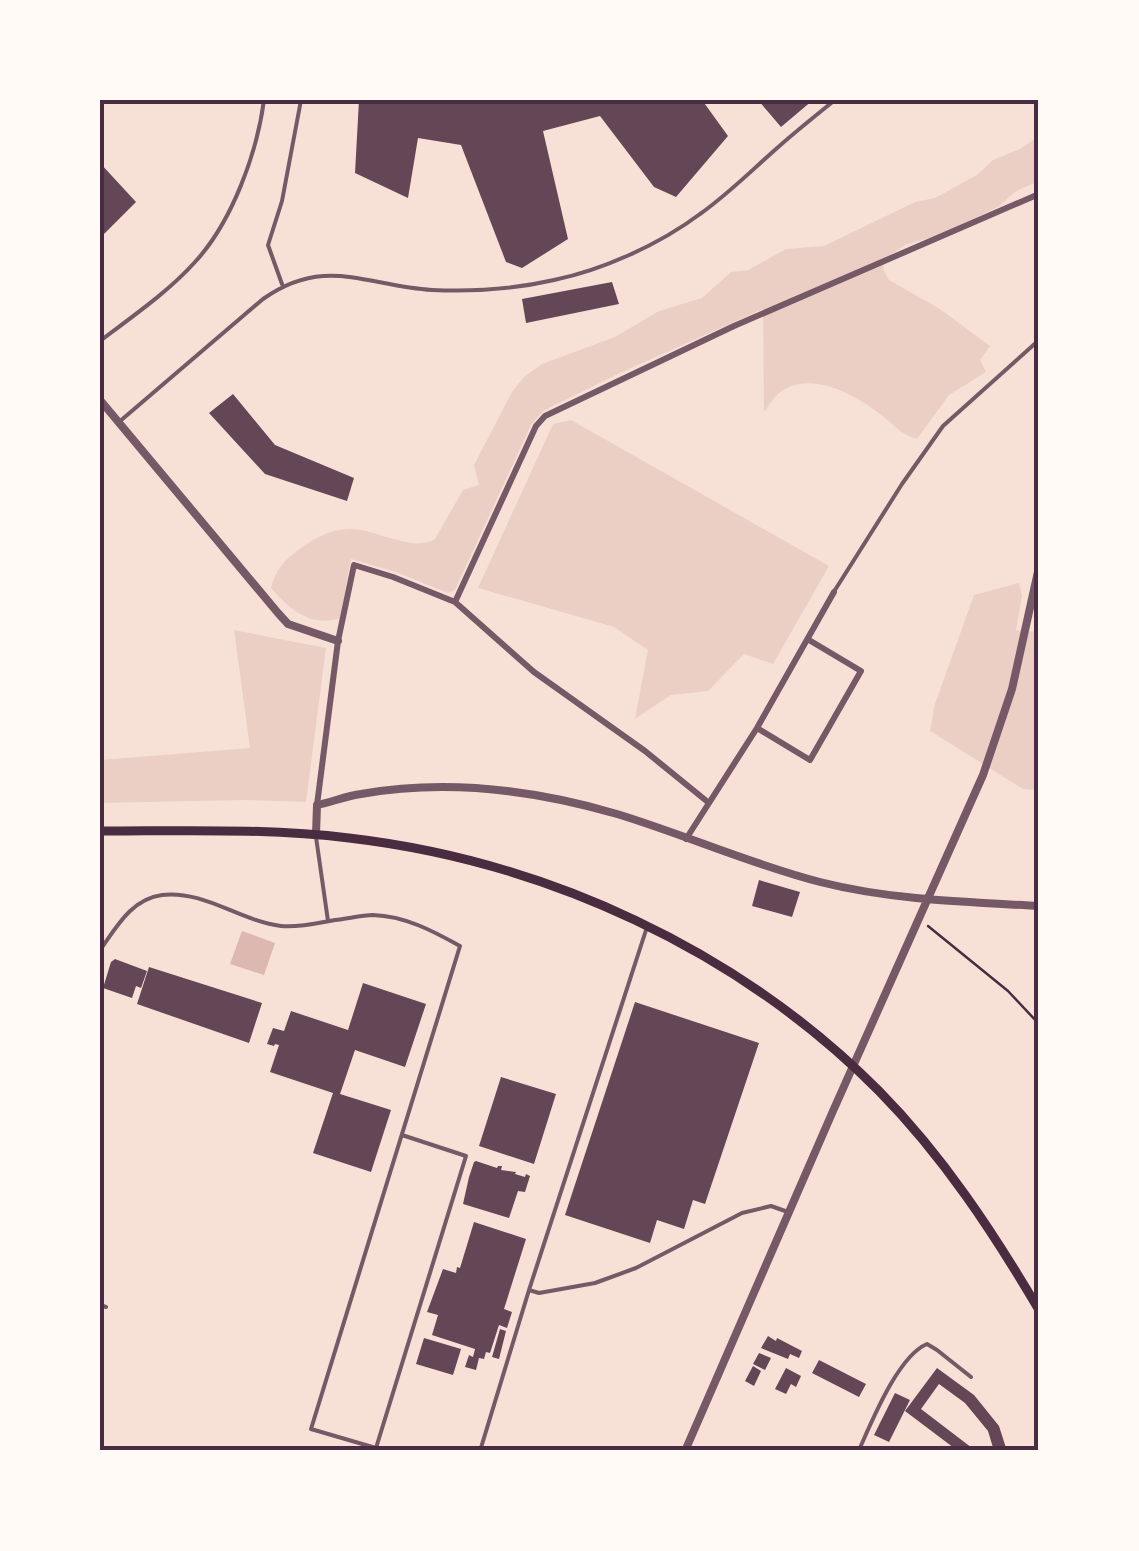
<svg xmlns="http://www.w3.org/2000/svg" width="1139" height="1551" font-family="Signika,sans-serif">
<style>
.green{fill:#ebcfc5}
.water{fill:#dcb8b0}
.building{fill:#644757}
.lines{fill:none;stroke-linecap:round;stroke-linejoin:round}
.path{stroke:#4a2c40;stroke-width:2.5}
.service{stroke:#755966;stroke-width:4}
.minor{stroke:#755966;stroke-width:6}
.tertiary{stroke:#755966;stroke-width:8}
.secondary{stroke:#4a2c40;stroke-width:9}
.neatline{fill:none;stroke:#4a2c40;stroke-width:4}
</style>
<rect width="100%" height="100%" fill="#f7e1d7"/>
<path class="green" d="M1039 136V181L1016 191 998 207 936 236 905 245 885 259 883 269 889 280 940 309 990 346 980 360 986 372 949 395 917 439C902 435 896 427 885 418 859 397 810 367 778 394 773 398 768 407 764 412L763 309 620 373 543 411 531 425 455 590 448 593 396 572 351 559 340 618C311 628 289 609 271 588 275 570 284 561 298 550 313 539 330 529 349 529 374 528 414 553 435 539L463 490 479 485 474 465 512 392 524 377 542 364 615 337 659 311 702 298 731 272 748 270 786 249 824 246 915 202 935 198 977 175 993 160 1020 149Z
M571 420 829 566 773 664 744 654 708 691 671 695 635 719 648 650 614 627 478 588 553 424Z
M1019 583 1022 596 1016 630 1039 632V790L1023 789 930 731 935 704 974 595Z
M234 630 326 648 306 802 245 800 100 803V760L250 748Z"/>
<path class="water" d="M242 931 275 943 264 975 230 964Z"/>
<path class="building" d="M359 100H702L728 136 676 197 654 187 600 116 543 131 568 239 522 268 506 262 461 145 418 138 408 198 355 173Z
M758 100H813L781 127Z
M100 163 136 202 100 238Z
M612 282 619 304 526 323 522 299Z
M233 394 275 445 354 478 347 501 265 474 209 413Z
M759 880 800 892 792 917 752 906Z
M115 959 147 971 141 988 136 986 132 998 103 988 111 962Z
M149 967 262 1003 249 1043 137 1004Z
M363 983 426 1004 405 1067 355 1050 340 1094 391 1110 371 1172 313 1153 333 1093 270 1072 279 1045 275 1044 274 1046 267 1044 273 1028 284 1031 291 1011 348 1030Z
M635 1002 759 1043 705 1204 693 1200 684 1229 657 1220 650 1243 565 1215Z
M501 1077 556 1094 534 1164 479 1146Z
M476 1161 497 1168 498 1166H502L501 1170 516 1172 515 1174 525 1177 526 1174 530 1176 525 1192 518 1191 509 1218 463 1204 469 1177 474 1162Z
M474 1222 526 1239 504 1309 512 1312 507 1328 499 1325 490 1353 486 1352 484 1359 479 1358 476 1370 465 1367 469 1355 473 1357 475 1349 432 1335 438 1315 427 1312 443 1269 456 1273 457 1267 460 1268Z
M500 1329 506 1331 499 1359 492 1357Z
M768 1336 776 1341 777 1338 802 1351 799 1358 790 1354 788 1359 761 1348Z
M424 1338 461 1349 453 1375 416 1364Z
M759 1353 771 1358 765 1370 753 1364Z
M819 1360 866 1384 859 1397 812 1373Z
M753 1366 761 1371 754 1386 745 1381Z
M786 1368 801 1376 796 1387 791 1384 786 1394 775 1389Z
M937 1368 974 1395 999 1426 1007 1451H994L988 1431 965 1403 939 1384 921 1409 976 1451H958L905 1411Z
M895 1393 910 1400 889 1442 874 1435Z"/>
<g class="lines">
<path class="path" d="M928 926 1008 991 1039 1024"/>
<path class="service" d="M282 284 268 245 282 201 301 100
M100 341C133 316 168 292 195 262 232 222 257 153 264 100
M119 422 263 299C325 255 366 286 432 290 473 292 515 289 554 280 603 270 660 244 700 214 727 195 751 171 776 149 795 132 815 116 835 100
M835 590 902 484 943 426 1039 340
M316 837 328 921
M100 950C116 928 131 899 162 895 204 890 240 921 281 926 298 928 318 923 335 920 347 919 361 915 373 915 405 916 433 931 460 946L311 1429 376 1448 466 1156 402 1135
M529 1290 539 1293 595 1283 636 1268 742 1213 771 1206 788 1212
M100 1305 106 1307
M859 1450C872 1421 898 1356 927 1344L937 1350 971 1377
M480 1451 529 1290 647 927"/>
<path class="minor" d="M455 602 536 426 545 416 734 326 1039 194
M757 728 810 760 861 671 809 640
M317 805 338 641 354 565 393 577 455 602 534 672 645 751 709 803
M686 839 757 728 834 592"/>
<path class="tertiary" d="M100 400 278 613 288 624 338 641
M316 834 317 805C332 802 346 796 361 794 446 779 535 790 617 814 686 835 750 864 820 882 891 900 966 902 1039 906
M685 1451 833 1111 983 775 1012 689 1039 567"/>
<path class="secondary" d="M100 831C183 831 267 828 349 838 546 861 739 950 879 1091 943 1156 993 1232 1039 1310"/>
</g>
<rect width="1139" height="1551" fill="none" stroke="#fffaf5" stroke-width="205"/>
<rect x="102" y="102" width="934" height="1346" class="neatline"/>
</svg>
